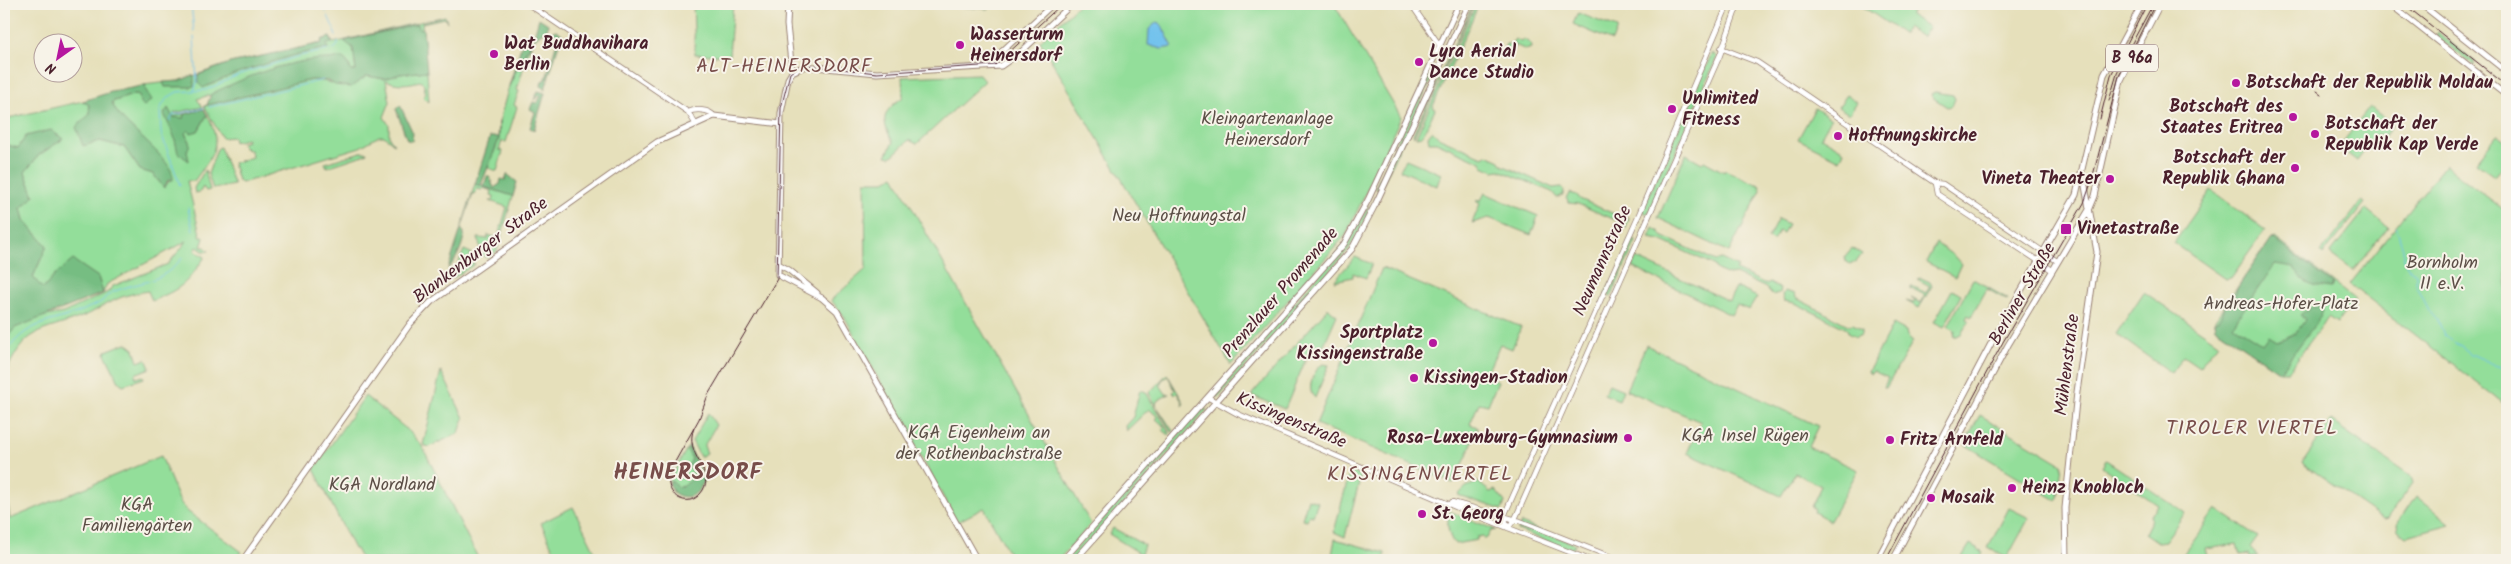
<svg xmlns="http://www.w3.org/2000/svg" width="2511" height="564" font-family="Kalam,sans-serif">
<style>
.green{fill:#93de9a;stroke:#6e7e62}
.forest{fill:#76bd82;stroke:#606e56}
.water{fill:#72c2ed;stroke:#5e708c}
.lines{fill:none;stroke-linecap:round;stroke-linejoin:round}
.stream{stroke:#72c2ed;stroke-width:1}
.minor-casing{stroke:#988073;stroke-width:6}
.major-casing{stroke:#988073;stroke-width:7}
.minor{stroke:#fff;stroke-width:4.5}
.major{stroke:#fff;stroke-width:5}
.tram{stroke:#4a1f2b;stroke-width:1}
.rail{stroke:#4a1f2b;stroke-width:1}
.poi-dot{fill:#b5179e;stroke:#f7f3e8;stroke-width:2}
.labels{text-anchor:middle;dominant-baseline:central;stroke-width:4;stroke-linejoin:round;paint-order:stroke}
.shield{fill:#f7f3e8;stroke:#7e5f64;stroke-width:1}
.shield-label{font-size:16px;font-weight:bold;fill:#4a1f2b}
.poi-label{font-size:18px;font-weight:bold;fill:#4a1f2b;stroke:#f7f3e8;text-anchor:start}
.park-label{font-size:18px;fill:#5c4f47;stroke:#f7f3e8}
.street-label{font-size:18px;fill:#4a1f2b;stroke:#f7f3e8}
.neighbourhood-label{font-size:19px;letter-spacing:1px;fill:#784d4a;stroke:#f7f3e8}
.quarter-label{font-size:20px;letter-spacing:1px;fill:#784d4a;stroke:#f7f3e8}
.district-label{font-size:22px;font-weight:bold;letter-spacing:1px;fill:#784d4a;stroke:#f7f3e8}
</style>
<rect width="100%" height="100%" fill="#f7f3e8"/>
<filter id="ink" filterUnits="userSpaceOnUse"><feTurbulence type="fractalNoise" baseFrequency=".02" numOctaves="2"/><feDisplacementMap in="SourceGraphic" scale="10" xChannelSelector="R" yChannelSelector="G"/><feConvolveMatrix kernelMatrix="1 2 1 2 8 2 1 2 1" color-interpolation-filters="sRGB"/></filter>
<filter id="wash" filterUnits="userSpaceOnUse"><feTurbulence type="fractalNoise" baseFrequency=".0096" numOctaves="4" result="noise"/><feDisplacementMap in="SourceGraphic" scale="20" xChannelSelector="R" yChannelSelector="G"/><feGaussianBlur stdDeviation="1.12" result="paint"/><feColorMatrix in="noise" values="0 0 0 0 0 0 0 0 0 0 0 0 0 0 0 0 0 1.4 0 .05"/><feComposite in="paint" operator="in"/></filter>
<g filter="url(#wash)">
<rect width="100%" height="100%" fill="#e6e0bb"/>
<path class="green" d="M693 4H733L729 56 695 54Z
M927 4H990L989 9Z
M1079 4H1334L1401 117 1346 235 1231 365 1040 41Z
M1473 4H1474L1414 136 1413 134Z
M1476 4H1479L1433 106 1435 110 1422 136 1416 137Z
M1859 4H1913L1916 6 1910 15 1929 27 1922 37 1907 27 1903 34Z
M1578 13 1617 28 1612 41 1573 24Z
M445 16 447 22 444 18 422 23 425 49 354 58 356 71H351L349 64 318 62 197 99 203 107 174 113 176 115 185 114 184 118 173 117 168 109 187 151 189 140 185 133 188 129 198 131 207 115C223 145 213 155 194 181H187L201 238 203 236 204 238 201 247H205L209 251H203L197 247 195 251 205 257C185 285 184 287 152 301L148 291C136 293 125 295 115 300 104 304 95 312 84 316 38 335 26 325 4 377V323L63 313 108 292 113 286 168 264 187 241 107 284 103 293 98 277 55 275 43 290 33 277 47 246 24 220 21 208 34 196 25 172 39 155 63 139 18 148 4 144V119L83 101 89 105 90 114 100 141 124 147 140 170 153 174 164 188 170 180C163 169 157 156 149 146 138 131 116 120 112 102L135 94 139 95 140 100 143 85 179 81 230 63 322 43 321 40 330 37 333 43Z
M2438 33 2474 61V66L2436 36Z
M1515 39 1521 42 1523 39 1530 43 1531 48 1526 50 1515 45 1510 57H1503L1502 54 1506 44H1511Z
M532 43C525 59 522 74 517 90L519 91 514 105 517 107 506 142 502 141 499 150 503 151 497 171 488 168 499 139V122L509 86 522 58Z
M1712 53 1717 57 1648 214 1642 211Z
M1431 69 1435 71 1380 190 1375 188Z
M427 71 429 102 423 97 426 94 423 83 420 81C409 84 397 86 386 80L390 102 384 117 389 125V137L394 144 384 136H379L360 147 242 183 238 181 233 163 252 157 251 151 244 148 242 143 247 141V139L234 142 233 137 222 138 204 106 311 80C340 81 340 94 367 76L385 79 400 74Z
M979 74 985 81 917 144 909 140 891 157 886 156 893 142C880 119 882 112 903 97L902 77Z
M1935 92 1953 95 1955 99 1952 106 1947 107 1932 97 1931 94Z
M1847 95 1857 102 1849 114 1838 107Z
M2370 107 2393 125 2383 138 2377 134 2357 161 2339 147Z
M1815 108 1831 119 1821 137 1844 151 1840 160 1798 139Z
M1432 131 1438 137 1483 157 1487 155 1500 161 1502 165 1553 188 1561 187 1564 191 1563 195 1557 198 1552 192 1499 170 1494 171 1483 166 1481 162 1436 142H1429L1428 136Z
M2497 135 2507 143V162L2495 176 2476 162Z
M220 147 234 185 213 189 208 174 217 149Z
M361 152H367L366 154 327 167 325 163Z
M1686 154 1702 163 1704 161 1724 172 1725 170 1759 185 1761 190 1729 252 1658 218Z
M1406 159 1441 174 1437 186 1400 170Z
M2445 165 2507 212V395L2503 403 2350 284Z
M205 170 210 190 206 191 203 187 200 192 195 193 194 188Z
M894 176 1091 524 1058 560H1013L984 508 957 522 844 316 831 300 866 269 865 181H885Z
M475 184 513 196 497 251 488 258 482 255 478 238 488 239V235L498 238 507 207 490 201H493L494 196 491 195 492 191 483 188 482 190 477 189 475 195 473 194 461 229Z
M2211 190 2265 230 2231 278 2225 279 2174 243Z
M1485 193 1538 216 1531 235 1489 218 1472 223 1480 204 1476 201 1481 200Z
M1570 193 1577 195 1580 199 1621 217H1629L1626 228 1620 226 1618 221 1578 204 1569 203 1566 198Z
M2362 201 2365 203 2323 255 2321 253Z
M1369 205 1366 219 1349 249 1219 397 1215 396 1349 239Z
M2366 209 2388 227 2353 271 2330 254Z
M1778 219 1788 224 1783 233 1779 231 1773 241 1768 238Z
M1653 228 1660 232 1662 236 1716 261 1721 259 1738 267 1736 270 1766 284 1770 282 1780 289 1779 293 1772 295 1766 288 1736 274 1729 275 1717 270 1714 265 1660 240 1649 238Z
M2275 238 2355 299 2337 323 2328 317 2288 372H2280L2215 327 2214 321 2271 239Z
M1630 239 1636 241 1611 297 1605 294 1611 283 1614 284 1629 250 1626 249Z
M1936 243 1954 256 1961 264 1955 277 1926 262Z
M1852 248 1862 254 1857 261 1850 265 1846 262 1845 256Z
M464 250 471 253 469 261 475 264 452 279Z
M1355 257 1372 264 1366 278 1353 273V277L1334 281Z
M1636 258 1729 301 1736 287 1757 297 1749 310 1737 305 1731 315 1632 267Z
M1382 268 1521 327 1512 349 1500 344 1486 375 1498 381 1488 405 1479 403 1470 424 1477 427V431L1457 479 1453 483 1316 424Z
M1921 278 1930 282 1932 286 1919 308 1906 301 1914 303 1915 301 1911 298 1921 303 1925 295 1913 289 1910 290 1912 286 1926 293 1930 286 1917 279Z
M1973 279 2008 299 2007 300 1987 289 1971 317 1968 315 1966 319 1969 321 1961 334 1954 337 1955 330 1948 326Z
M1952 290 1961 295 1944 327 1934 322Z
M1785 291 1795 294 1796 298 1848 325 1853 324 1862 329V334L1856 337 1849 334 1847 329 1795 303 1784 301 1782 295Z
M2144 292 2218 343 2199 367 2183 356 2171 373 2116 334Z
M1328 308 1337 315 1322 349 1311 347 1285 409 1253 396 1252 394Z
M1893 324 1906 331 1907 336 1913 341 1886 388 1884 387 1888 378 1873 371 1871 374 1868 372Z
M126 343 134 349 138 362 146 359 150 368 135 374 136 378 143 376 144 378 123 385 119 382 105 354 106 351Z
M1646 345 1818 426 1808 447 1858 470 1830 521 1814 512 1815 509 1811 507 1821 486 1795 473 1781 496 1687 453 1701 422 1626 390Z
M1323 364 1329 365 1315 398C1305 390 1314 369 1323 364Z
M441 371 464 418 459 433 429 447 423 445Z
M1167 374 1184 403 1182 406 1183 403 1177 393 1175 395 1173 392 1175 390 1168 376 1162 380 1160 385 1166 394H1169L1157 401 1156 405 1173 431 1171 432 1149 393Z
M1609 384 1623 390 1619 400 1604 394Z
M1140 390 1146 392 1170 434 1169 435 1163 430 1165 427 1156 419 1158 417 1149 409 1126 431 1125 426 1133 417Z
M365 396 409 431 422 446 479 560H362L356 549H354L314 469Z
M1202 408 1207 410 1073 560H1066Z
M708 413 716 425 704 446 707 453 700 457 692 441Z
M1980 415 2062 464 2058 498 2056 500 1964 444Z
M2331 421 2411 477 2413 483 2388 518 2383 519 2302 463Z
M687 448 692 459 688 466 694 473 693 477 685 486 677 487 669 481Z
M161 456 180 502 187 511 242 552 236 560H4V474L10 519Z
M2106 460 2185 513 2165 541 2158 542 2145 533 2152 519 2150 517 2158 505 2102 467Z
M1350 471 1361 475 1345 537 1334 532Z
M1478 482 1490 492 1495 490 1505 502 1502 510 1458 495 1466 487Z
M2416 496 2450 524 2406 536 2398 530 2397 524Z
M1308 499 1318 502 1313 516 1309 515 1307 520 1302 519Z
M573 507 599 560H558L541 523Z
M2009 508 2029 518 2007 558 1988 548Z
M2216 509 2258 537 2250 548 2259 556 2250 557 2249 554 2240 555 2237 544 2206 549 2209 560H2182V556Z
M1449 511 1496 530 1491 531 1487 538 1484 539 1483 536 1477 537V540L1455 544C1447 536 1447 521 1449 511Z
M1521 523 1575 544 1572 551 1518 530Z
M1113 528 1144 545 1141 554 1109 534Z
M1335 539 1385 553V560H1331Z
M1970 544 1983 552 1979 560H1960Z"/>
<path class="forest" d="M539 18 548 24 547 30C528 38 518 67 509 86L523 40 532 43Z
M418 24 419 29 423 28 427 71 400 74 385 79 367 76 351 87 335 85 329 81 311 80 204 106 207 105 211 94C248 76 287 60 327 59 332 59 338 57 342 58 348 60 349 66 351 71H356L353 48 344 41Z
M556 30 562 34 545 89 541 86 542 81 546 79 558 38 552 32Z
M330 37 332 43 327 44 328 48 295 55 237 73 203 88 198 83V75L230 63 322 43 321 40Z
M194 75V86L191 87H165L163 82 179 81Z
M146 85 145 89 152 100 144 106 140 103 139 95 135 94 112 102C117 124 175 157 173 180H168L164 188 153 174 140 170 124 147 100 141 83 146 76 127 90 114 89 105 83 101 111 92Z
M538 91 545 93 534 130 530 128 535 112 530 109 533 102 537 103 541 96 539 95 534 100Z
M400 105 413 133 412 141 407 140 396 109Z
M168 108 173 117 184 118 185 114 204 109 207 115 198 131 191 133 188 130 185 133 190 144 187 151 189 161 178 153 174 136 164 114Z
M499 122V139L481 185 484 186 487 176H489L494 188 500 184 501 179 505 180 507 174 517 182 513 196 475 184 490 137H498Z
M51 130 63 139 39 155 25 172 34 196 21 208 24 220 47 246 33 277 43 289 55 275 73 260 98 277 103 293 15 328 4 341V144L18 148 26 136Z
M461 229 464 232C464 244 457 259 448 269Z
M2271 239 2275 240 2333 284 2331 288C2314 286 2302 284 2294 267L2275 264 2233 325 2263 344 2269 336 2277 341 2296 333 2305 320 2300 316 2312 306 2321 307 2323 310 2321 316 2280 372 2215 327 2214 321 2218 320C2223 314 2223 307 2228 300L2232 302 2238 287Z
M689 446 704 478C702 494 686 503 673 492L669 483 672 481 677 487H683L693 477 694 473 688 466 692 459 687 450Z"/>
<path class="water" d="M1156 23 1161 24 1173 47 1161 49 1148 45 1149 29Z"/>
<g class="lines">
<path class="stream" d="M191 4 194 31
M325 9 326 12
M328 16 334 29
M334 31 336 36
M194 91 197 82 194 37
M209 107 323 80
M170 121 173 115 204 108
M180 185 161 133 160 109 167 98 177 92 206 90 240 74 299 56 334 49 338 45V42
M188 208 193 230
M2396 227 2403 248V259L2408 268 2416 274V284L2429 310
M2431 312 2438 320 2444 335 2452 342 2461 346 2471 354 2507 370
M4 356C25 320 51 324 84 310 89 307 96 305 101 302 105 298 108 294 113 292 141 280 161 285 183 257"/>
</g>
</g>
<g filter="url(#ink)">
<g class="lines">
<defs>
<path id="minor" d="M528 4 688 112 695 123
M1411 4 1440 46
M1721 48 1757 62 1935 183 1943 184 2057 261
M688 112C695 109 709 109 714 116
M1935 183 1937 194 2052 270
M1209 398 1238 414 1465 511 1590 560
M1452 502 1520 521 1619 560
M1508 528 1515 519 1720 55 1738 4
M1508 528 1504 516 1640 212 1728 4"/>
<path id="major" d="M788 4 787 25 792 72 788 79 781 113 778 275 822 298 837 311 977 560
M2390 4 2507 96
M2421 4 2507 72
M992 65 997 56 1053 4
M792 72 805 66 877 73 1001 66 1021 52 1072 4
M780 265 789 270 817 293
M243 560 410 324 431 302 657 142 714 116 781 124
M1063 560 1344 244 1368 200 1459 4
M1075 560 1352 249 1376 203 1469 4
M1877 560 1995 336 2076 195 2104 75 2142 4
M1893 560 2008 345 2090 208 2095 196 2121 80 2160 4
M2066 560 2065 508 2077 392 2097 252 2083 175"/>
</defs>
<use href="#minor" class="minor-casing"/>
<use href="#major" class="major-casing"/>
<use href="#minor" class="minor"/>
<use href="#major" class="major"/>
<path class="tram" d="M2404 4 2507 86
M2100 119 2111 75 2147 4
M694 428C683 454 715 470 703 490 689 513 660 494 671 469L699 419 708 395 777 279 781 108 790 73 798 67 805 65 877 73 995 65 1062 4
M1886 560 2003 342 2084 203 2091 183 2119 76 2155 4"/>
<path class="rail" d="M2317 91 2321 94
M2109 101 2119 67 2153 4"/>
</g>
</g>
<g class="poi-dot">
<circle cx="960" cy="45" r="5"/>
<circle cx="494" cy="54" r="5"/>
<circle cx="1419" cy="62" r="5"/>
<circle cx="2236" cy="83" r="5"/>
<circle cx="1672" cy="109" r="5"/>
<circle cx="2293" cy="117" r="5"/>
<circle cx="2315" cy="134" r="5"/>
<circle cx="1838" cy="136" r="5"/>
<circle cx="2295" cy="168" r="5"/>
<circle cx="2110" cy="179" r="5"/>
<rect x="2060" y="223" width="12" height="12" rx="2.5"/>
<circle cx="1433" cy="343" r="5"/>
<circle cx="1414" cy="378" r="5"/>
<circle cx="1628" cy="438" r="5"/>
<circle cx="1890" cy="440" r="5"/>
<circle cx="2012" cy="488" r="5"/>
<circle cx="1931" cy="498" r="5"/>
<circle cx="1422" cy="514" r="5"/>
</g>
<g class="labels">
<rect class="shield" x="2106" y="44.5" width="52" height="27" rx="4"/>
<g class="shield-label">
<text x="2132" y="58">B 96a</text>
</g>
<g class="poi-label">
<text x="970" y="35">Wasserturm<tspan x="970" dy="21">Heinersdorf</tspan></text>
<text x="504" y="44">Wat Buddhavihara<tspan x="504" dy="21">Berlin</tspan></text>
<text x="1429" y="52">Lyra Aerial<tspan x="1429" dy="21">Dance Studio</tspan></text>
<text x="2246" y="83">Botschaft der Republik Moldau</text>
<text x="1682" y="99">Unlimited<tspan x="1682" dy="21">Fitness</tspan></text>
<text x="2283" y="107" text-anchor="end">Botschaft des<tspan x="2283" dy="21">Staates Eritrea</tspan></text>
<text x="2325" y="124">Botschaft der<tspan x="2325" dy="21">Republik Kap Verde</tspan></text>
<text x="1848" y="136">Hoffnungskirche</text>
<text x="2285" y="158" text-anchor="end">Botschaft der<tspan x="2285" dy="21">Republik Ghana</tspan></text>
<text x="2100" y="179" text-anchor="end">Vineta Theater</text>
<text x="2077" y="229">Vinetastraße</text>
<text x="1423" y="333" text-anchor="end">Sportplatz<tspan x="1423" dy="21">Kissingenstraße</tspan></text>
<text x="1424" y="378">Kissingen-Stadion</text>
<text x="1618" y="438" text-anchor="end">Rosa-Luxemburg-Gymnasium</text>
<text x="1900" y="440">Fritz Arnfeld</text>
<text x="2022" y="488">Heinz Knobloch</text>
<text x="1941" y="498">Mosaik</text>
<text x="1432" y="514">St. Georg</text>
</g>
<g class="park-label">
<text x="1267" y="119">Kleingartenanlage<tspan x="1267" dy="21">Heinersdorf</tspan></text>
<text x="1179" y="216">Neu Hoffnungstal</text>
<text x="2442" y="263">Bornholm<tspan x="2442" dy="21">II e.V.</tspan></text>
<text x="2281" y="304">Andreas-Hofer-Platz</text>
<text x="979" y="433">KGA Eigenheim an<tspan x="979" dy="21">der Rothenbachstraße</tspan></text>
<text x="1745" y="436">KGA Insel Rügen</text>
<text x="382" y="485">KGA Nordland</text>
<text x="137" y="505">KGA<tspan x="137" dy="21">Familiengärten</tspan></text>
</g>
<g class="street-label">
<text transform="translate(481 251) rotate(-37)">Blankenburger Straße</text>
<text transform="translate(1603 261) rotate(-66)">Neumannstraße</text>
<text transform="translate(1281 293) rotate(-49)">Prenzlauer Promenade</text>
<text transform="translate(2023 294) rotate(-60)">Berliner Straße</text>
<text transform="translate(2068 365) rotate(-83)">Mühlenstraße</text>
<text transform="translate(1291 421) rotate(23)">Kissingenstraße</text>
</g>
<g class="neighbourhood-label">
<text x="784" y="67">ALT-HEINERSDORF</text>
</g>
<g class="quarter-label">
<text x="2252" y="429">TIROLER VIERTEL</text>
<text x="1420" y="475">KISSINGENVIERTEL</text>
</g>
<g class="district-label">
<text x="688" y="473">HEINERSDORF</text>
</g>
</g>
<rect width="2511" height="564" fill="none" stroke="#f7f3e8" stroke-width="20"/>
<g transform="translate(58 58) rotate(213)"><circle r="24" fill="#f7f3e8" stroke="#b29e9c"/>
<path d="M0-4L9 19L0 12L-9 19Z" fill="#b5179e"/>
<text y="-8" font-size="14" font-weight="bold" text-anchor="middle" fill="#4a1f2b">N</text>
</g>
</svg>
